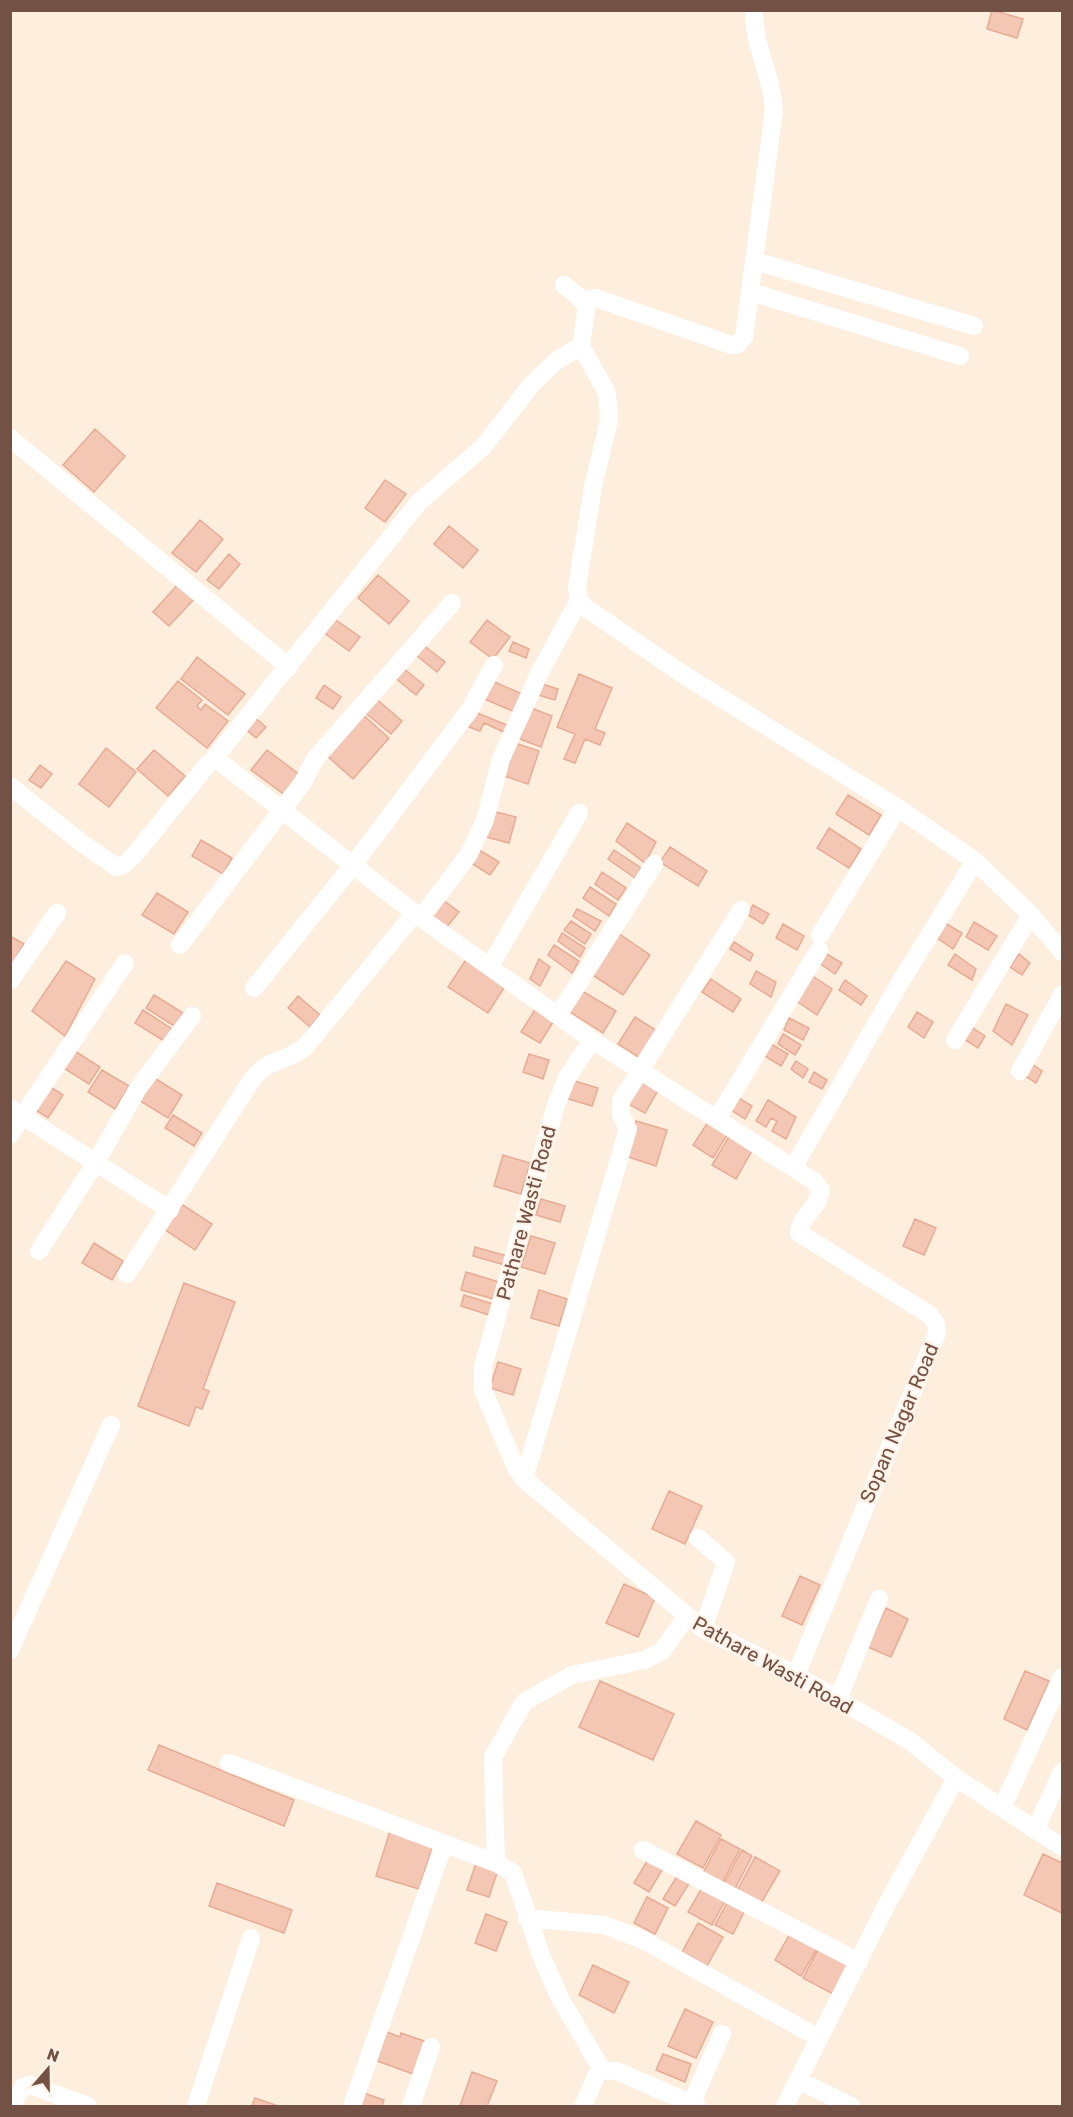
<svg xmlns="http://www.w3.org/2000/svg" width="1073" height="2117" font-family="Rubik,sans-serif">
<style>
.building{fill:#f4c7b5;stroke:#e8ab94;stroke-width:1.5}
.lines{fill:none;stroke-linecap:round;stroke-linejoin:round}
.minor{stroke:#fff;stroke-width:18}
.labels{text-anchor:middle;dominant-baseline:central;stroke-width:4.5;stroke-linejoin:round;paint-order:stroke}
.street-label{font-size:20px;fill:#745145;stroke:#fff2e6}
</style>
<rect width="100%" height="100%" fill="#fdeede"/>
<path class="building" d="M992 10 1023 19 1017 38 987 29Z
M95 429 125 456 94 492 63 465Z
M385 480 406 494 385 522 365 508Z
M200 520 223 539 196 572 172 553Z
M449 526 478 550 463 568 434 544Z
M229 554 240 564 219 589 207 580Z
M378 575 409 601 389 624 358 598Z
M180 582 196 597 169 626 153 612Z
M333 618 360 637 349 651 323 632Z
M487 620 510 637 493 659 470 642Z
M513 642 529 649 526 658 509 651Z
M423 645 445 662 437 672 416 655Z
M197 657 245 694 228 715 181 679Z
M403 668 424 685 416 695 394 677Z
M579 674 612 688 595 729 605 733 600 745 585 739 575 763 564 759 575 734 557 727Z
M490 680 522 694 515 712 482 698Z
M178 681 202 700 197 706 201 710 205 704 228 721 207 748 156 708Z
M539 683 558 689 555 700 535 694Z
M324 685 341 697 333 709 316 698Z
M374 697 402 721 391 734 363 711Z
M531 708 552 716 541 747 520 739Z
M475 712 509 726 506 733 484 723 480 731 469 727Z
M361 713 389 738 353 779 325 754Z
M252 715 266 727 256 738 242 726Z
M512 742 539 751 528 784 501 775Z
M106 748 136 772 109 807 79 784Z
M154 750 185 776 168 796 137 769Z
M267 750 300 775 285 795 251 770Z
M40 765 52 774 41 788 29 780Z
M848 795 881 815 869 835 836 814Z
M492 811 516 817 509 843 486 837Z
M627 823 656 842 645 863 616 841Z
M829 828 861 849 849 868 817 848Z
M201 840 232 858 223 874 192 856Z
M670 847 707 871 698 886 660 862Z
M476 848 499 862 490 875 468 861Z
M614 850 641 868 635 878 608 859Z
M602 872 626 888 618 900 595 884Z
M590 887 616 904 609 916 583 898Z
M157 893 188 912 174 934 142 915Z
M439 897 459 912 445 929 426 914Z
M753 905 769 914 763 924 748 915Z
M577 909 601 921 595 931 573 916Z
M571 921 591 934 585 944 564 930Z
M974 922 997 936 988 950 966 937Z
M945 923 962 933 953 949 937 938Z
M783 924 804 936 797 950 776 938Z
M562 933 585 948 580 957 558 941Z
M618 933 650 955 623 995 591 974Z
M10 936 24 944 13 963 10 962Z
M734 942 753 954 750 961 730 949Z
M554 945 579 961 572 973 548 955Z
M825 953 842 963 835 974 819 963Z
M955 954 976 969 972 980 948 965Z
M1019 954 1030 963 1022 975 1010 967Z
M467 958 507 983 488 1013 448 987Z
M539 959 550 967 540 986 530 979Z
M66 961 95 979 65 1036 32 1011Z
M756 971 776 982 771 997 750 984Z
M811 975 832 989 817 1015 795 1000Z
M711 979 741 999 733 1012 702 992Z
M845 980 867 996 861 1005 839 990Z
M582 991 616 1011 603 1033 570 1012Z
M154 995 183 1013 174 1026 146 1008Z
M298 996 320 1015 310 1027 288 1008Z
M1006 1004 1028 1015 1012 1045 993 1031Z
M536 1008 555 1019 540 1043 521 1032Z
M143 1010 172 1029 164 1041 135 1023Z
M917 1012 933 1022 924 1038 908 1027Z
M635 1017 657 1031 640 1058 618 1044Z
M789 1018 809 1028 803 1040 784 1030Z
M970 1026 985 1036 978 1048 961 1037Z
M783 1034 801 1045 795 1055 778 1044Z
M771 1044 788 1054 781 1066 763 1055Z
M73 1050 100 1067 89 1084 62 1067Z
M529 1054 549 1060 543 1079 523 1072Z
M796 1061 808 1069 803 1078 791 1069Z
M1032 1064 1042 1071 1036 1083 1025 1076Z
M102 1070 129 1086 115 1109 88 1092Z
M814 1072 827 1080 822 1089 809 1082Z
M151 1076 182 1095 168 1118 137 1099Z
M643 1078 660 1087 645 1113 628 1104Z
M568 1079 598 1088 592 1106 562 1097Z
M46 1084 63 1095 48 1118 31 1107Z
M735 1096 752 1106 745 1119 728 1108Z
M768 1100 796 1117 786 1139 772 1131 777 1121 771 1118 766 1127 756 1121Z
M173 1115 202 1133 194 1146 165 1128Z
M710 1119 729 1132 713 1158 693 1145Z
M636 1121 667 1130 656 1166 625 1156Z
M730 1135 753 1149 736 1179 712 1165Z
M503 1155 530 1163 521 1194 494 1186Z
M541 1199 565 1206 560 1222 536 1215Z
M178 1202 212 1224 195 1250 161 1227Z
M915 1219 936 1228 924 1255 903 1246Z
M531 1236 555 1243 545 1274 521 1267Z
M94 1243 123 1261 112 1280 82 1263Z
M475 1247 507 1256 505 1265 473 1256Z
M466 1272 499 1282 494 1299 461 1290Z
M184 1283 235 1302 203 1389 209 1391 202 1409 196 1407 189 1426 138 1406Z
M539 1290 567 1299 559 1326 531 1318Z
M464 1295 493 1304 489 1315 461 1306Z
M498 1362 521 1369 513 1395 490 1388Z
M669 1491 702 1506 685 1544 652 1529Z
M800 1576 820 1585 802 1625 782 1616Z
M624 1584 655 1598 638 1637 606 1623Z
M886 1608 908 1619 891 1657 868 1647Z
M1025 1671 1049 1681 1027 1730 1004 1719Z
M600 1681 674 1714 653 1760 579 1727Z
M159 1745 294 1800 284 1826 148 1770Z
M696 1821 721 1835 703 1868 677 1854Z
M390 1831 433 1844 419 1889 376 1876Z
M721 1839 740 1849 722 1883 703 1873Z
M742 1850 752 1856 734 1891 723 1885Z
M1043 1854 1062 1863V1913L1024 1895Z
M650 1856 665 1865 649 1892 634 1883Z
M755 1857 780 1871 760 1905 736 1893Z
M477 1860 499 1867 489 1897 467 1890Z
M679 1873 691 1880 675 1906 663 1899Z
M217 1883 292 1910 284 1933 209 1906Z
M703 1886 726 1899 712 1925 688 1912Z
M647 1897 668 1908 655 1934 634 1923Z
M728 1901 745 1910 733 1934 715 1925Z
M486 1914 507 1922 496 1951 475 1943Z
M698 1923 723 1937 707 1966 682 1952Z
M791 1932 818 1947 801 1976 775 1960Z
M819 1948 853 1966 837 1996 803 1978Z
M593 1965 629 1982 614 2013 579 1995Z
M685 2009 713 2022 696 2058 668 2046Z
M387 2032 400 2037 401 2033 427 2042 416 2075 377 2061Z
M663 2054 691 2064 685 2082 656 2070Z
M472 2072 497 2081 487 2106H460Z
M364 2093 384 2100 382 2106H360Z
M255 2098 278 2106H252Z"/>
<g class="lines">
<path class="minor" d="M754 10C753 45 772 75 774 110L744 337 738 344 731 345 596 298 590 299 587 304 581 346 607 393 609 420 593 487 577 587 579 600 586 608 684 675 898 808 975 861 1031 915 1062 952
M755 261 974 326
M564 285 587 304
M751 292 960 356
M10 438 289 667
M212 761 419 502 483 447 532 384 555 362 581 346
M10 786 83 844 117 867 124 865 136 853 207 765 212 761 220 762 421 918 592 1040 814 1181 821 1190C819 1208 800 1216 799 1233L930 1315 936 1324 937 1333 796 1675
M421 918 469 854 485 820 501 759 539 674 579 600
M820 935 898 808
M180 945 303 782 315 759 452 603
M490 966 579 813
M10 981 57 913
M254 988 353 865 469 711 494 665
M559 1014 654 864
M592 1040 567 1078 556 1105 483 1367V1390L516 1468 524 1479 703 1629 796 1675 910 1741 956 1778 1062 1847
M955 1040 1031 915
M1020 1071 1062 995
M10 1108 170 1210
M717 1119 819 950
M10 1135 125 963
M793 1168 898 986 975 861
M39 1251 96 1162 137 1090 192 1016
M127 1274 253 1078C269 1058 288 1062 306 1046L415 913
M524 1479 628 1129 621 1115V1101L741 910
M698 1538 726 1562 703 1629
M10 1650 111 1425
M838 1699 879 1599
M229 1763 496 1863 513 1873 541 1955 560 1998 602 2070
M1002 1808 1062 1677
M1035 1830 1062 1772
M643 1850 859 1962
M496 1863 493 1757 524 1702 572 1675 645 1660 662 1651 686 1617
M527 1918 604 1925 643 1940 819 2038
M798 2080 851 2106
M691 2104 722 2034
M11 2106 23 2087 30 2085 88 2106
M196 2106 251 1938
M352 2106 444 1844
M411 2106 431 2047
M583 2106 596 2076 602 2070 617 2071 697 2106
M785 2106 887 1904 956 1778"/>
</g>
<g class="labels">
<g class="street-label">
<text transform="translate(526 1213) rotate(-75)">Pathare Wasti Road</text>
<text transform="translate(899 1423) rotate(-67)">Sopan Nagar Road</text>
<text transform="translate(773 1665) rotate(29)">Pathare Wasti Road</text>
</g>
</g>
<rect width="1073" height="2117" fill="none" stroke="#745145" stroke-width="24"/>
<g transform="translate(48 2069) rotate(20)" stroke="#fff2e6" stroke-width="4.5" paint-order="stroke">
<path d="M0-4.5L10 22L0 15L-10 22Z" fill="#745145"/>
<text y="-9" font-size="16" font-weight="bold" text-anchor="middle" fill="#745145">N</text>
</g>
</svg>
